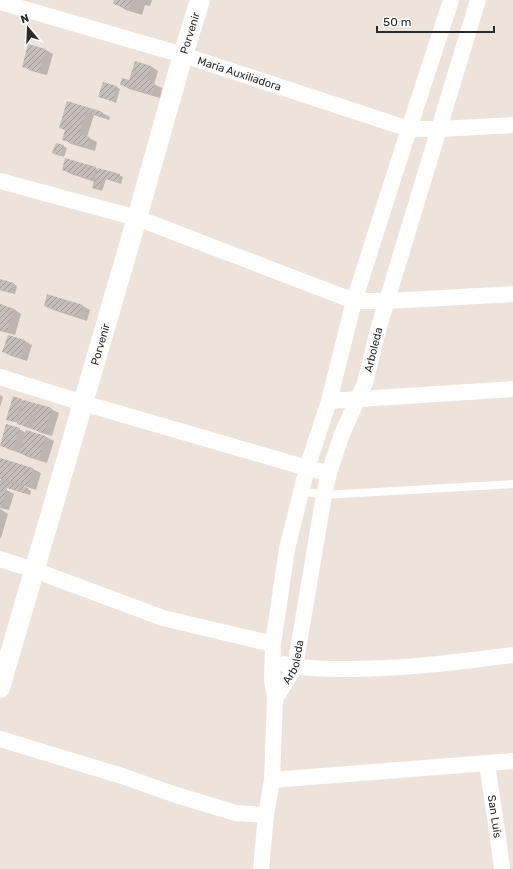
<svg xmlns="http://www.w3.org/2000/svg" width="513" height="869" font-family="Rubik,sans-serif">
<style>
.shadow{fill:#0003}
.building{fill:url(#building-hatch)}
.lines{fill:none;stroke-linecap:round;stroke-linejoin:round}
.service{stroke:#fff;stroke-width:8}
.minor{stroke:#fff;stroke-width:16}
.tertiary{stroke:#fff;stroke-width:20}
.labels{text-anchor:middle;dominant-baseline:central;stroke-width:3.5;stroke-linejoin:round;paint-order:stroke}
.street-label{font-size:11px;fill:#2a2a2a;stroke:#fff}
</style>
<defs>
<pattern id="building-hatch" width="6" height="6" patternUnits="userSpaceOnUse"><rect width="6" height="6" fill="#c5bdb8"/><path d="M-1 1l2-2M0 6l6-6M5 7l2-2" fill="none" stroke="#a09a96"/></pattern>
</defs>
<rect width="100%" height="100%" fill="#ede3db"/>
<path class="shadow" d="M116 0H152L150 6 145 5 142 15 126 10 114 3Z
M46 50 53 54 47 75 31 71 23 66Z
M151 66 158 71 154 84 162 88 160 98 129 89 121 84 130 82Z
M117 87 120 89 116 103 99 96Z
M68 102 102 113 110 117 109 120 94 115 87 137 97 142 95 151 71 144 64 139 66 131Z
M63 146 67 148 64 157 53 153Z
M95 168 99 170 119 175 123 177 121 184 106 179 102 191 97 189 95 182 71 174 63 170Z
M0 280 14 284 17 286 15 294 0 290Z
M0 305 14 309 21 314 15 335 0 331Z
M45 306H83L90 310 87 321 53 310Z
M25 341 32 345 27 361 11 356 4 352Z
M0 395 3 397 0 407Z
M22 400 25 401 51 409 59 413 52 436 41 433 35 430 26 427 19 423 11 421 7 419Z
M19 429 26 433V431L46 437 54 441 47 463 28 457 20 453 8 449 0 445Z
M0 459 33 469 41 473 36 490 24 486V487L31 491 30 495 0 485 1 479H0Z
M0 488 5 489 14 494 9 510 0 508Z
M0 509 8 514 1 538H0Z"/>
<path class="building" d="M114 0H133L130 9 113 4Z
M28 44 46 49 39 72 22 67Z
M135 61 151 66 147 80 155 83 152 94 120 85 122 78 129 80Z
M103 82 117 86 112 101 98 97Z
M67 101 103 112 101 117 86 112 79 134 90 137 87 147 62 140 65 130 59 128Z
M56 143 64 145 60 156 52 153Z
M65 158 96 167 92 179 62 170Z
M98 168 120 174 118 182 102 178 98 190 92 188Z
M0 279 14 283 11 293 0 290Z
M47 294 83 305 79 317 44 306Z
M0 304 14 309 7 332 0 330Z
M8 335 25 340 20 358 2 352Z
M13 396 22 399 15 422 6 420Z
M24 400 52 408 44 433 32 429 36 415 31 413 27 427 17 424Z
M6 424 20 428 13 449 0 446Z
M26 430 46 436 39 459 19 453Z
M0 458 33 468 28 486 0 478Z
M0 480 28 488 26 494 7 488 1 507 0 506Z"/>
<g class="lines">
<path class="service" d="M301 491 324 495 513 484"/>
<g class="minor">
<path id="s1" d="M0 2 183 55 409 129H439L513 125"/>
<path d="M0 181 137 218 354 301H387L513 294"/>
<path d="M0 377 83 403 307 468 329 473"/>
<path d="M329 401 513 389"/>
<path d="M0 559 34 570 163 618 273 644"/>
<path d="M284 664C305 669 327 669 348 669 403 669 458 662 513 655"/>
<path id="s2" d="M275 699 292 672 295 667 324 495 329 473 342 434 365 383 378 330 478 0"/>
<path d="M0 739 122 776 176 795 236 813 266 815"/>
<path id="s3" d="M487 764 497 830 502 869"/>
<path d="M272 780 513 761"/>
<path d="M261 869 266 815 272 780 275 699 272 680 273 644 287 549 307 468 329 401 354 301 409 129 451 0"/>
</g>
<path class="tertiary" id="s4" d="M0 688 137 218 183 55 200 0"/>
</g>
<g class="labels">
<g class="street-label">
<text stroke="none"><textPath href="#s4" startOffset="682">Porvenir</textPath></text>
<text stroke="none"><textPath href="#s1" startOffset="250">María Auxiliadora</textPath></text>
<text stroke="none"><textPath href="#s4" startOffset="358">Porvenir</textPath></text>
<text stroke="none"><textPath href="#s2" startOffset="366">Arboleda</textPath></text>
<text stroke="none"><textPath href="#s2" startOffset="42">Arboleda</textPath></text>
<text stroke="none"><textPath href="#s3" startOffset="53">San Luís</textPath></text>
</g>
</g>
<g transform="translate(28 28) rotate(341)" stroke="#ffffff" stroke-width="3" paint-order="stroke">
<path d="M0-3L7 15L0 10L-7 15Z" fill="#2a2a2a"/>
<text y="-6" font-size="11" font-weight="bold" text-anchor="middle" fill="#2a2a2a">N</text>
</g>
<path d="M377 26v6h117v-6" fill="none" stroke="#2a2a2a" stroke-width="2"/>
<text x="383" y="26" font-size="12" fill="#2a2a2a" stroke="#ffffff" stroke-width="3" paint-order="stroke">50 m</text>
</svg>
